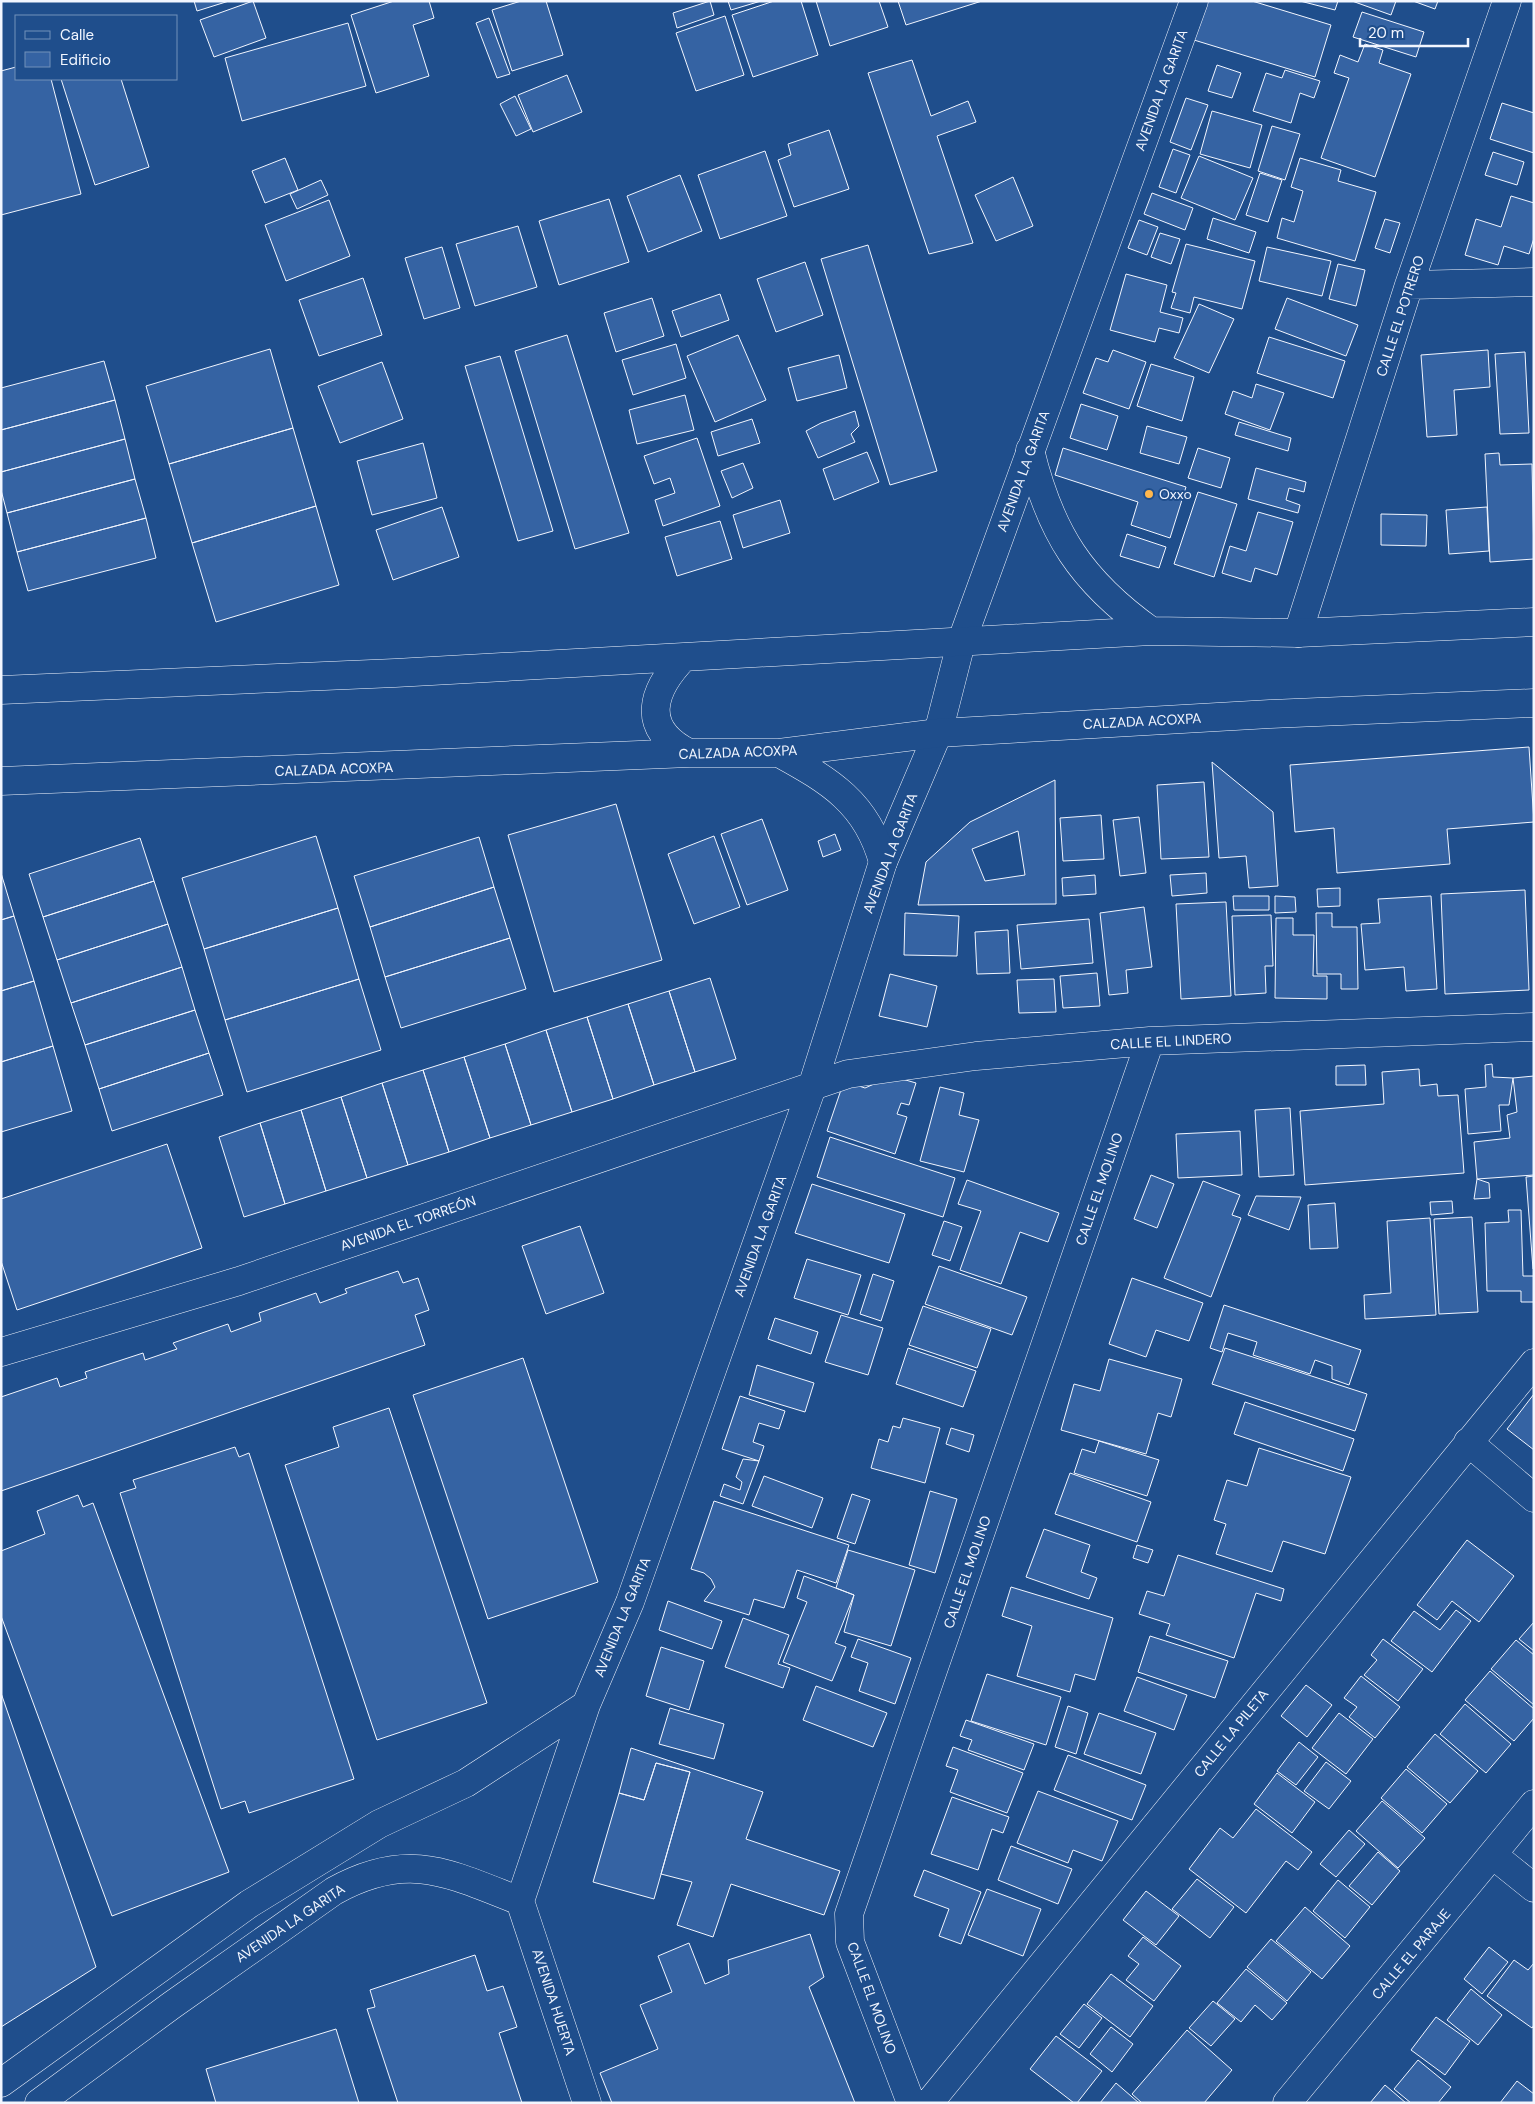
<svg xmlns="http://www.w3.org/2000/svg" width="1535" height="2104" font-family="'DM Sans',sans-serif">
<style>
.building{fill:#3563a3;stroke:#f2f6ff;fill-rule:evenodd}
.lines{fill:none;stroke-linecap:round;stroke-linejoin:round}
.minor-casing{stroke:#f2f6ff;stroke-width:29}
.major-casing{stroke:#f2f6ff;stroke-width:29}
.minor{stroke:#1f4e8c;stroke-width:28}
.major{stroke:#1f4e8c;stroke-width:28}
.poi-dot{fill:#ffb74d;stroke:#1f4e8c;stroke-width:2}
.labels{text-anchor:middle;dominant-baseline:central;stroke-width:4;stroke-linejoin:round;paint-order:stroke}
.street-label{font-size:14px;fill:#f2f6ff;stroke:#1f4e8c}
.poi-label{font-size:14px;fill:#f2f6ff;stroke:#1f4e8c;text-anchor:start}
</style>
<rect width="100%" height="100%" fill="#1f4e8c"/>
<path class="building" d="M194 1H229L197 11Z
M253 1 266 38 214 57 200 20Z
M394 1H429L434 18 413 25 429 76 376 93 351 15Z
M521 1H546L563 55 512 71 492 10Z
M710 1 714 15 677 28 673 13Z
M728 1H761L731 10Z
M774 1H801L818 55 753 77 732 15Z
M816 1H879L888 27 830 46Z
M898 1H982L906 25Z
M1206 1H1252L1331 25 1315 77 1194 40Z
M1300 1H1338L1335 10Z
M1352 1H1396L1391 15Z
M1413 1H1438L1435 9Z
M1362 12 1424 32 1416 57 1353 37Z
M725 16 744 75 696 91 676 33Z
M489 18 510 74 497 78 476 23Z
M348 23 366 86 242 121 225 58Z
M1365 44 1383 50 1379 63 1411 74 1375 177 1321 158 1349 78 1334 73 1340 55 1358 62Z
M912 60 931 116 968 101 976 122 937 136 973 243 929 254 868 73Z
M1217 65 1241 73 1232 98 1208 91Z
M16 67V79H51L81 194 1 215V71Z
M1285 70 1320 81 1314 98 1300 93 1291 123 1253 111 1266 73 1282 78Z
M567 75 582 112 533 132 518 95Z
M61 79H121L149 167 95 185Z
M515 96 531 129 516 136 500 104Z
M1186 98 1208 105 1191 150 1170 142Z
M1502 103 1534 113V153L1490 139Z
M1212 111 1262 125 1250 168 1200 154Z
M1272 126 1300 134 1285 180 1258 171Z
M829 130 849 189 794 207 778 160 791 155 788 144Z
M1173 149 1190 155 1176 193 1159 187Z
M765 151 787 216 720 239 698 175Z
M1493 152 1524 162 1517 185 1485 175Z
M1199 156 1253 178 1235 220 1181 198Z
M285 158 298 190 265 203 252 171Z
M1300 158 1341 170 1338 181 1376 192 1355 261 1277 238 1282 218 1294 222 1303 191 1291 187Z
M1260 173 1282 180 1268 222 1246 215Z
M680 175 702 231 648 252 627 196Z
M1013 177 1033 226 996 241 975 195Z
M321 180 328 195 297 209 290 194Z
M1152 193 1193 208 1185 230 1144 214Z
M1511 196 1534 203V238L1529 254 1504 246 1498 265 1465 255 1476 219 1501 227Z
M609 199 629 262 559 285 539 221Z
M329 200 350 256 286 281 265 225Z
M1213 218 1256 232 1249 253 1207 239Z
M1385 219 1400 223 1390 253 1375 248Z
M1139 220 1158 227 1147 255 1128 248Z
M518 226 537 287 475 306 456 244Z
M1160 233 1180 239 1171 264 1151 257Z
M1186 244 1255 261 1242 309 1194 297 1190 313 1171 308 1176 293 1172 292Z
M868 245 937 471 890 485 821 259Z
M442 247 460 308 424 319 405 258Z
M1267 247 1331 261 1322 296 1259 281Z
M805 262 823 315 776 332 757 279Z
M1338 264 1365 270 1356 306 1329 299Z
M1126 274 1167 285 1160 312 1183 318 1179 333 1159 328 1155 342 1110 330Z
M363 278 382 335 319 356 299 300Z
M720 294 729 320 681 337 672 311Z
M652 298 664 336 616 352 604 313Z
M1287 298 1358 325 1346 356 1275 329Z
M1199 304 1234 319 1209 373 1174 358Z
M567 335 629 533 575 549 515 351Z
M738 335 766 400 715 422 687 356Z
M1269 337 1345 361 1333 398 1257 373Z
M676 344 686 378 633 395 622 360Z
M270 349 293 428 169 464 146 386Z
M1113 350 1146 362 1129 409 1083 393 1096 358 1108 362Z
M1488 350 1490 387 1454 390 1457 435 1427 437 1421 355Z
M1525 352 1529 433 1500 434 1495 354Z
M839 355 847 388 797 401 788 368Z
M500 356 553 531 518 541 465 366Z
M104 361 115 400 1 430V388Z
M382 362 403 419 340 443 318 386Z
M1151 364 1194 377 1182 421 1137 406Z
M1256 384 1284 393 1270 430 1225 414 1233 391 1252 398Z
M685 395 694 430 637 444 629 410Z
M115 400 125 439 1 472V430Z
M1081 404 1118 416 1107 450 1070 438Z
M855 411 859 426 851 434 855 442 818 458 806 431 821 423Z
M752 419 760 443 718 456 711 432Z
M1239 422 1291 438 1288 451 1235 435Z
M1147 426 1187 437 1179 464 1140 453Z
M293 428 316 506 192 543 169 464Z
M697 438 720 506 663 526 655 500 675 493 670 478 654 484 644 456Z
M125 439 135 479 7 513 1 490V472Z
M423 443 437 498 372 515 357 461Z
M1063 448 1186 487 1170 538 1131 525 1138 502 1055 475Z
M1198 448 1230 458 1221 488 1188 478Z
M867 452 879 482 834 500 823 469Z
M1499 453 1500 465 1532 464 1534 559 1490 562 1485 454Z
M743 463 753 488 732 498 721 471Z
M1256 468 1306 482 1304 492 1289 488 1286 500 1300 505 1298 513 1248 499Z
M135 479 146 518 17 552 7 513Z
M1198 492 1237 504 1214 577 1174 564Z
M780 500 790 533 743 548 733 515Z
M316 506 339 585 216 622 192 543Z
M442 507 459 557 393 580 376 530Z
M1487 507 1489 551 1449 554 1446 510Z
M1258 512 1293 522 1277 575 1255 568 1251 582 1222 573 1230 546 1246 551Z
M1381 514 1427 515 1426 546 1381 545Z
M146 518 156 558 28 591 17 552Z
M720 521 732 559 677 576 665 537Z
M1127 534 1166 547 1159 568 1120 556Z
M1529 747 1534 822 1447 829 1450 864 1337 873 1334 828 1295 832 1290 765Z
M1212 762 1273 812 1278 886 1249 888 1246 856 1219 858Z
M1055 780 1056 904 918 905 926 862 970 822ZM1018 831 1025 875 985 881 972 849Z
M1204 782 1209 857 1161 859 1157 785Z
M616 804 662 960 554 992 508 835Z
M1101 815 1104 859 1063 861 1060 818Z
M1139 817 1146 873 1120 876 1113 820Z
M762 819 788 890 747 905 721 834Z
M835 834 841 850 823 857 818 841Z
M316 836 338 908 204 949 182 878Z
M714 836 740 907 694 924 668 854Z
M479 837 494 887 370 927 354 876Z
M140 838 154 881 43 917 29 874Z
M1 873 14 916 1 920Z
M1206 873 1207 893 1172 896 1170 875Z
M1095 875 1096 894 1063 896 1062 878Z
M154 881 168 924 57 960 43 917Z
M494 887 510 938 385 977 370 927Z
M1340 888V906L1318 907 1317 889Z
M1525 890 1529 990 1445 994 1441 894Z
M1233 896H1269V910H1234Z
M1275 896 1295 897 1296 912 1275 913Z
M1431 896 1437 989 1406 991 1404 967 1365 970 1361 924 1380 923 1378 899Z
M1226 902 1231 996 1181 999 1176 904Z
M1144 907 1152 967 1126 970 1128 993 1109 995 1100 913Z
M338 908 359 979 225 1020 204 949Z
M905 913 959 916 957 956 904 955Z
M1316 913H1332V927H1357L1358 989H1341V974H1317Z
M1271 915 1273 966H1265L1266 993 1235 995 1232 916Z
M14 916 34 981 1 991V920Z
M1276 918H1293V935H1314L1313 976H1327V999L1275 998Z
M1089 919 1093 963 1021 969 1017 925Z
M168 924 182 967 71 1003 57 960Z
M1008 930 1010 973 977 974 975 932Z
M510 938 526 989 401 1028 385 977Z
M182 967 195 1010 85 1045 71 1003Z
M1097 973 1100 1006 1063 1008 1060 976Z
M890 974 937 986 927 1027 879 1016Z
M710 978 736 1059 695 1072 669 991Z
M359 979 381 1050 247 1092 225 1020Z
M1054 979 1056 1012 1019 1013 1017 980Z
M34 981 53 1046 1 1062V991Z
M669 991 695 1072 654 1085 628 1004Z
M628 1004 654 1085 613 1099 587 1017Z
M195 1010 209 1053 99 1089 85 1045Z
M587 1017 613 1099 572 1112 546 1030Z
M546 1030 572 1112 531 1125 505 1044Z
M505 1044 531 1125 490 1138 464 1057Z
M53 1046 72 1111 1 1132V1062Z
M209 1053 223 1095 112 1131 99 1089Z
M464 1057 490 1138 449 1152 423 1070Z
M1492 1064 1493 1077 1513 1078 1509 1105H1499L1501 1131 1468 1134 1465 1089 1486 1087 1485 1065Z
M1365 1065 1366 1085H1336V1066Z
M1419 1069 1420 1086 1437 1084 1438 1096 1458 1095 1464 1173 1305 1185 1300 1111 1384 1104 1382 1072Z
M423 1070 449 1152 408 1165 382 1083Z
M892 1076 916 1083 909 1105 901 1103 897 1114 907 1117 895 1154 827 1131 844 1081 865 1088Z
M1534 1076V1175L1477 1179 1474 1142 1510 1138 1507 1115 1517 1112 1513 1078Z
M382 1083 408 1165 367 1178 341 1097Z
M940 1087 964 1093 959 1115 979 1120 964 1172 920 1161Z
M341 1097 367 1178 326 1191 301 1110Z
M1290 1108 1294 1175 1259 1177 1255 1110Z
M301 1110 326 1191 285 1204 260 1123Z
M260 1123 285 1204 244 1217 219 1137Z
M1240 1131 1242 1175 1178 1178 1176 1134Z
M830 1137 955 1178 943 1217 817 1177Z
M167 1144 202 1248 17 1310 1 1261V1199Z
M1151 1175 1174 1184 1157 1228 1134 1219Z
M1534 1176V1268L1533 1269 1526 1177Z
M1477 1179 1489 1183 1490 1198 1474 1199Z
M967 1180 1059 1213 1048 1242 1020 1232 1001 1284 960 1270 981 1211 958 1204Z
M1203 1181 1240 1195 1232 1215 1241 1218 1211 1297 1164 1278Z
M812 1184 905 1214 889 1263 795 1233Z
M1256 1196 1301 1197 1289 1230 1248 1215Z
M1452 1201 1453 1213 1431 1215 1430 1202Z
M1335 1203 1338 1248 1310 1249 1308 1205Z
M1508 1210H1521L1523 1276H1534V1302H1521V1291H1487L1485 1223 1509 1222Z
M1472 1217 1478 1312 1439 1314 1434 1219Z
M1430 1218 1436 1315 1365 1319 1364 1295 1391 1293 1387 1221Z
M944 1221 962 1227 950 1261 932 1255Z
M580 1226 604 1293 546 1314 522 1246Z
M807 1259 861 1275 848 1315 794 1298Z
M939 1266 1027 1297 1012 1335 925 1304Z
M398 1271 403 1283 418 1278 429 1310 415 1315 425 1345 1 1491V1397L57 1378 60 1387 87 1378 85 1372 143 1353 145 1360 177 1349 173 1343 228 1324 231 1332 261 1321 259 1313 316 1293 320 1303 347 1293 345 1289Z
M873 1274 894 1281 881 1321 860 1314Z
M1132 1278 1203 1303 1189 1341 1156 1330 1146 1357 1109 1344Z
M1224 1305 1361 1350 1349 1385 1332 1379V1366L1315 1360 1310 1374 1253 1355 1257 1342 1228 1333 1222 1352 1210 1348Z
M923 1306 991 1329 977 1368 909 1345Z
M841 1315 883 1328 868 1375 825 1362Z
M775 1318 818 1332 811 1354 768 1339Z
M908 1348 976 1371 963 1407 896 1384Z
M1225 1348 1367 1394 1355 1431 1212 1384Z
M523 1358 598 1582 488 1619 413 1395Z
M1109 1359 1182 1379 1171 1417 1158 1413 1146 1454 1061 1430 1074 1384 1100 1391Z
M757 1365 814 1383 805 1412 749 1395Z
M1534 1394V1450L1507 1429Z
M740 1396 785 1411 779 1429 759 1423 753 1442 764 1446 759 1461 722 1449Z
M1245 1402 1354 1439 1343 1471 1234 1434Z
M389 1408 487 1703 377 1740 285 1465 339 1447 333 1427Z
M903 1418 940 1428 925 1483 871 1468 879 1439 888 1442 893 1426 900 1428Z
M951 1428 974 1435 969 1452 946 1444Z
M1099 1441 1159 1460 1147 1496 1074 1473 1082 1449 1095 1453Z
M235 1447 239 1457 249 1453 354 1779 249 1813 245 1801 221 1809 120 1493 136 1488 133 1480Z
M1259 1448 1351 1477 1325 1554 1283 1541 1272 1572 1216 1554 1226 1524 1214 1520 1227 1480 1247 1486Z
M743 1459 759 1461 743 1504 720 1496 724 1484 740 1490 742 1482 736 1477Z
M1070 1473 1151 1502 1137 1542 1055 1514Z
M764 1476 823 1498 812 1528 752 1506Z
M930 1491 957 1499 935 1573 909 1565Z
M852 1494 870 1500 855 1544 837 1538Z
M78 1495 83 1507 93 1503 229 1872 112 1916 1 1616V1551L45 1534 37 1511Z
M714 1501 849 1545 836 1583 797 1570 784 1608 754 1599 749 1615 704 1601 715 1587 711 1579 704 1573 691 1569Z
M1044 1529 1090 1545 1081 1572 1097 1578 1089 1599 1026 1577Z
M1467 1540 1514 1576 1479 1622 1452 1601 1437 1620 1417 1605Z
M1137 1545 1153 1550 1148 1563 1133 1558Z
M848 1550 915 1570 891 1646 844 1632 854 1595 836 1588Z
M1178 1555 1284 1589 1281 1601 1256 1593 1234 1658 1166 1635 1170 1624 1139 1614 1147 1591 1164 1596Z
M804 1576 854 1595 835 1643 846 1647 832 1681 783 1662 807 1602 797 1598Z
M1011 1587 1113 1618 1095 1680 1075 1674 1070 1692 1017 1676 1032 1626 1002 1616Z
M668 1601 722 1621 712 1649 659 1630Z
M1456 1610 1471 1621 1432 1672 1391 1641 1414 1611 1440 1630Z
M743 1618 789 1635 778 1664 790 1668 783 1688 725 1667Z
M1534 1622V1651L1519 1639Z
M1150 1636 1228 1661 1215 1698 1138 1672Z
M858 1639 911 1658 895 1704 859 1691 868 1663 851 1657Z
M1383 1639 1423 1669 1398 1701 1364 1675 1377 1660 1371 1655Z
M1516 1640 1534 1655V1705L1491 1669Z
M661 1647 704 1661 689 1710 646 1696Z
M1490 1671 1534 1709V1718L1514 1741 1465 1700Z
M987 1674 1061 1697 1046 1745 971 1721Z
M1361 1676 1400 1707 1375 1738 1349 1717 1357 1707 1344 1698Z
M1137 1677 1187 1695 1174 1730 1124 1711Z
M1306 1685 1332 1705 1307 1737 1281 1716Z
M816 1686 887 1713 873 1747 803 1720Z
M1 1693 96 1967 1 2027Z
M1465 1704 1511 1744 1486 1773 1440 1734Z
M1068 1706 1088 1713 1076 1754 1055 1747Z
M670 1708 724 1724 714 1759 659 1744Z
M1099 1713 1156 1733 1141 1774 1084 1754Z
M1339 1713 1373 1739 1346 1774 1312 1748Z
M966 1720 1034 1744 1024 1770 968 1750 972 1740 960 1736Z
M1435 1734 1478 1771 1450 1803 1407 1767Z
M1299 1742 1318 1757 1296 1785 1277 1771Z
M953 1747 1023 1773 1007 1813 950 1792 958 1770 946 1766Z
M631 1748 763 1792 746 1839 840 1871 824 1915 731 1884 713 1937 677 1925 692 1882 661 1874 690 1772 656 1763 644 1800 619 1793Z
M1068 1755 1146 1785 1132 1820 1054 1790Z
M1326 1762 1351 1781 1329 1809 1304 1791Z
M656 1763 690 1772 654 1899 593 1882 619 1793 644 1800Z
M1406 1769 1447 1804 1422 1833 1381 1798Z
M1277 1773 1315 1802 1292 1833 1254 1804Z
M1038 1791 1118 1821 1102 1861 1073 1850 1068 1863 1017 1843Z
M952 1797 1009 1817 1003 1833 992 1829 978 1870 931 1854Z
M1382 1801 1425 1838 1398 1868 1356 1831Z
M1256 1809 1312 1852 1298 1870 1286 1861 1246 1913 1189 1869 1220 1828 1233 1838Z
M1349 1830 1365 1844 1336 1877 1320 1864Z
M1011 1846 1072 1869 1058 1904 998 1880Z
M1378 1852 1400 1871 1372 1905 1349 1886Z
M924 1870 981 1892 961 1944 939 1936 949 1909 914 1896Z
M1197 1879 1234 1907 1210 1938 1172 1909Z
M1338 1880 1370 1907 1345 1938 1313 1911Z
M987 1889 1041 1909 1023 1956 968 1935Z
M1146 1891 1179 1916 1156 1945 1123 1920Z
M1305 1907 1350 1946 1322 1979 1276 1941Z
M810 1934 824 1977 809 1987 855 2103H612L600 2073 658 2049 640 2005 672 1992 658 1956 689 1943 705 1984 729 1974 728 1960Z
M1143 1937 1181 1966 1154 2001 1126 1980 1139 1964 1128 1956Z
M1271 1939 1311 1972 1287 2001 1247 1967Z
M1489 1947 1508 1962 1482 1994 1464 1979Z
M475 1955 487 1991 503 1986 517 2027 499 2033 522 2103H398L367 2009 375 2007 370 1990Z
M1514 1960 1528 1970 1534 1963V2025L1532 2028 1487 1996Z
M1246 1969 1287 2003 1272 2020 1255 2005 1241 2022 1217 2003Z
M1111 1974 1153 2006 1130 2037 1087 2004Z
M1471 1989 1502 2015 1478 2045 1447 2020Z
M1213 2001 1235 2019 1211 2046 1189 2028Z
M1084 2004 1102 2018 1079 2048 1060 2034Z
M1436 2017 1470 2041 1445 2075 1411 2050Z
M1111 2027 1133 2044 1112 2072 1090 2054Z
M336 2029 359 2103H216L206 2069Z
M1187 2030 1232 2070 1204 2103H1142L1132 2094Z
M1056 2036 1102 2071 1077 2103H1074L1030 2069Z
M1418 2060 1451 2087 1438 2103H1411L1394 2089Z
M1517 2081 1534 2094V2103H1500Z
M1116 2083 1139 2103H1100Z
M1385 2085 1406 2103H1370Z"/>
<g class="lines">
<defs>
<path id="minor" d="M1409 285 1534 282
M1298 633 1409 285 1507 1
M1 1352 239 1281 848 1074 976 1056 1150 1041 1534 1027
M1468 1442 1534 1498
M1493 1855 1534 1888
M520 1901 586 1705 630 1602 812 1087 883 862 938 733 961 643 1194 1
M520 1901 587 2103
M1 2083 249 1904 379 1824 466 1783 586 1705
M39 2103 172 2005 334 1891C408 1850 448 1873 520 1901
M911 2103 850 1942 849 1914 1150 1041
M929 2103 1534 1363
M1287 2103 1534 1804"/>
<path id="major" d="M1030 450C1050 533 1081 581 1151 631
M684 657C652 690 639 728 689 753
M1 690 395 673 1151 631 1298 633 1534 622
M779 753C830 781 867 803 883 862
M1 781 689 753H779L938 733 1270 714 1534 703"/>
</defs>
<use href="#minor" class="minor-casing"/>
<use href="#major" class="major-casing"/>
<use href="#minor" class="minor"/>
<use href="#major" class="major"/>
</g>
<circle class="poi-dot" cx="1149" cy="494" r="5"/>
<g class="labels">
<g class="street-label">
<text transform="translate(1161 90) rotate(-70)">AVENIDA LA GARITA</text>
<text transform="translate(1400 316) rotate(-72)">CALLE EL POTRERO</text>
<text transform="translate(1023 471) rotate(-70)">AVENIDA LA GARITA</text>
<text transform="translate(1142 721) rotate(-3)">CALZADA ACOXPA</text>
<text transform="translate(738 752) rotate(-2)">CALZADA ACOXPA</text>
<text transform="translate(334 769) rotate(-2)">CALZADA ACOXPA</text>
<text transform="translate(890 853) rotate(-69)">AVENIDA LA GARITA</text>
<text transform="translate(1171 1041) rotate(-3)">CALLE EL LINDERO</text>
<text transform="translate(1099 1189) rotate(-71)">CALLE EL MOLINO</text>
<text transform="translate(408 1223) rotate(-19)">AVENIDA EL TORREÓN</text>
<text transform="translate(760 1236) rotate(-70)">AVENIDA LA GARITA</text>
<text transform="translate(967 1572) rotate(-71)">CALLE EL MOLINO</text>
<text transform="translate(622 1617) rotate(-68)">AVENIDA LA GARITA</text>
<text transform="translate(1231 1733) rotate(-51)">CALLE LA PILETA</text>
<text transform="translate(290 1923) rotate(-34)">AVENIDA LA GARITA</text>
<text transform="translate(1411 1954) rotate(-50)">CALLE EL PARAJE</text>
<text transform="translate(872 1998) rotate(70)">CALLE EL MOLINO</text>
<text transform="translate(554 2002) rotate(72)">AVENIDA HUERTA</text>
</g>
<g class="poi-label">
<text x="1159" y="494">Oxxo</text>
</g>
</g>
<rect width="1535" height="2104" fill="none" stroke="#f2f6ff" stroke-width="5"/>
<rect x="15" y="15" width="162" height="65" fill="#1f4e8c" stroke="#7391ba"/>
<rect x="25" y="31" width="25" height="8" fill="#1f4e8c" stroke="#7391ba"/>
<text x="60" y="40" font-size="15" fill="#f2f6ff">Calle</text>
<rect x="25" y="52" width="25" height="15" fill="#3563a3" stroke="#7391ba"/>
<text x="60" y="65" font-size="15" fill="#f2f6ff">Edificio</text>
<path d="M1360 38v8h108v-8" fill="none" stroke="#f2f6ff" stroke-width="2.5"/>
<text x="1368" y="38" font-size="15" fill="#f2f6ff" stroke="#1f4e8c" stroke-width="4" paint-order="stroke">20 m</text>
</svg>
